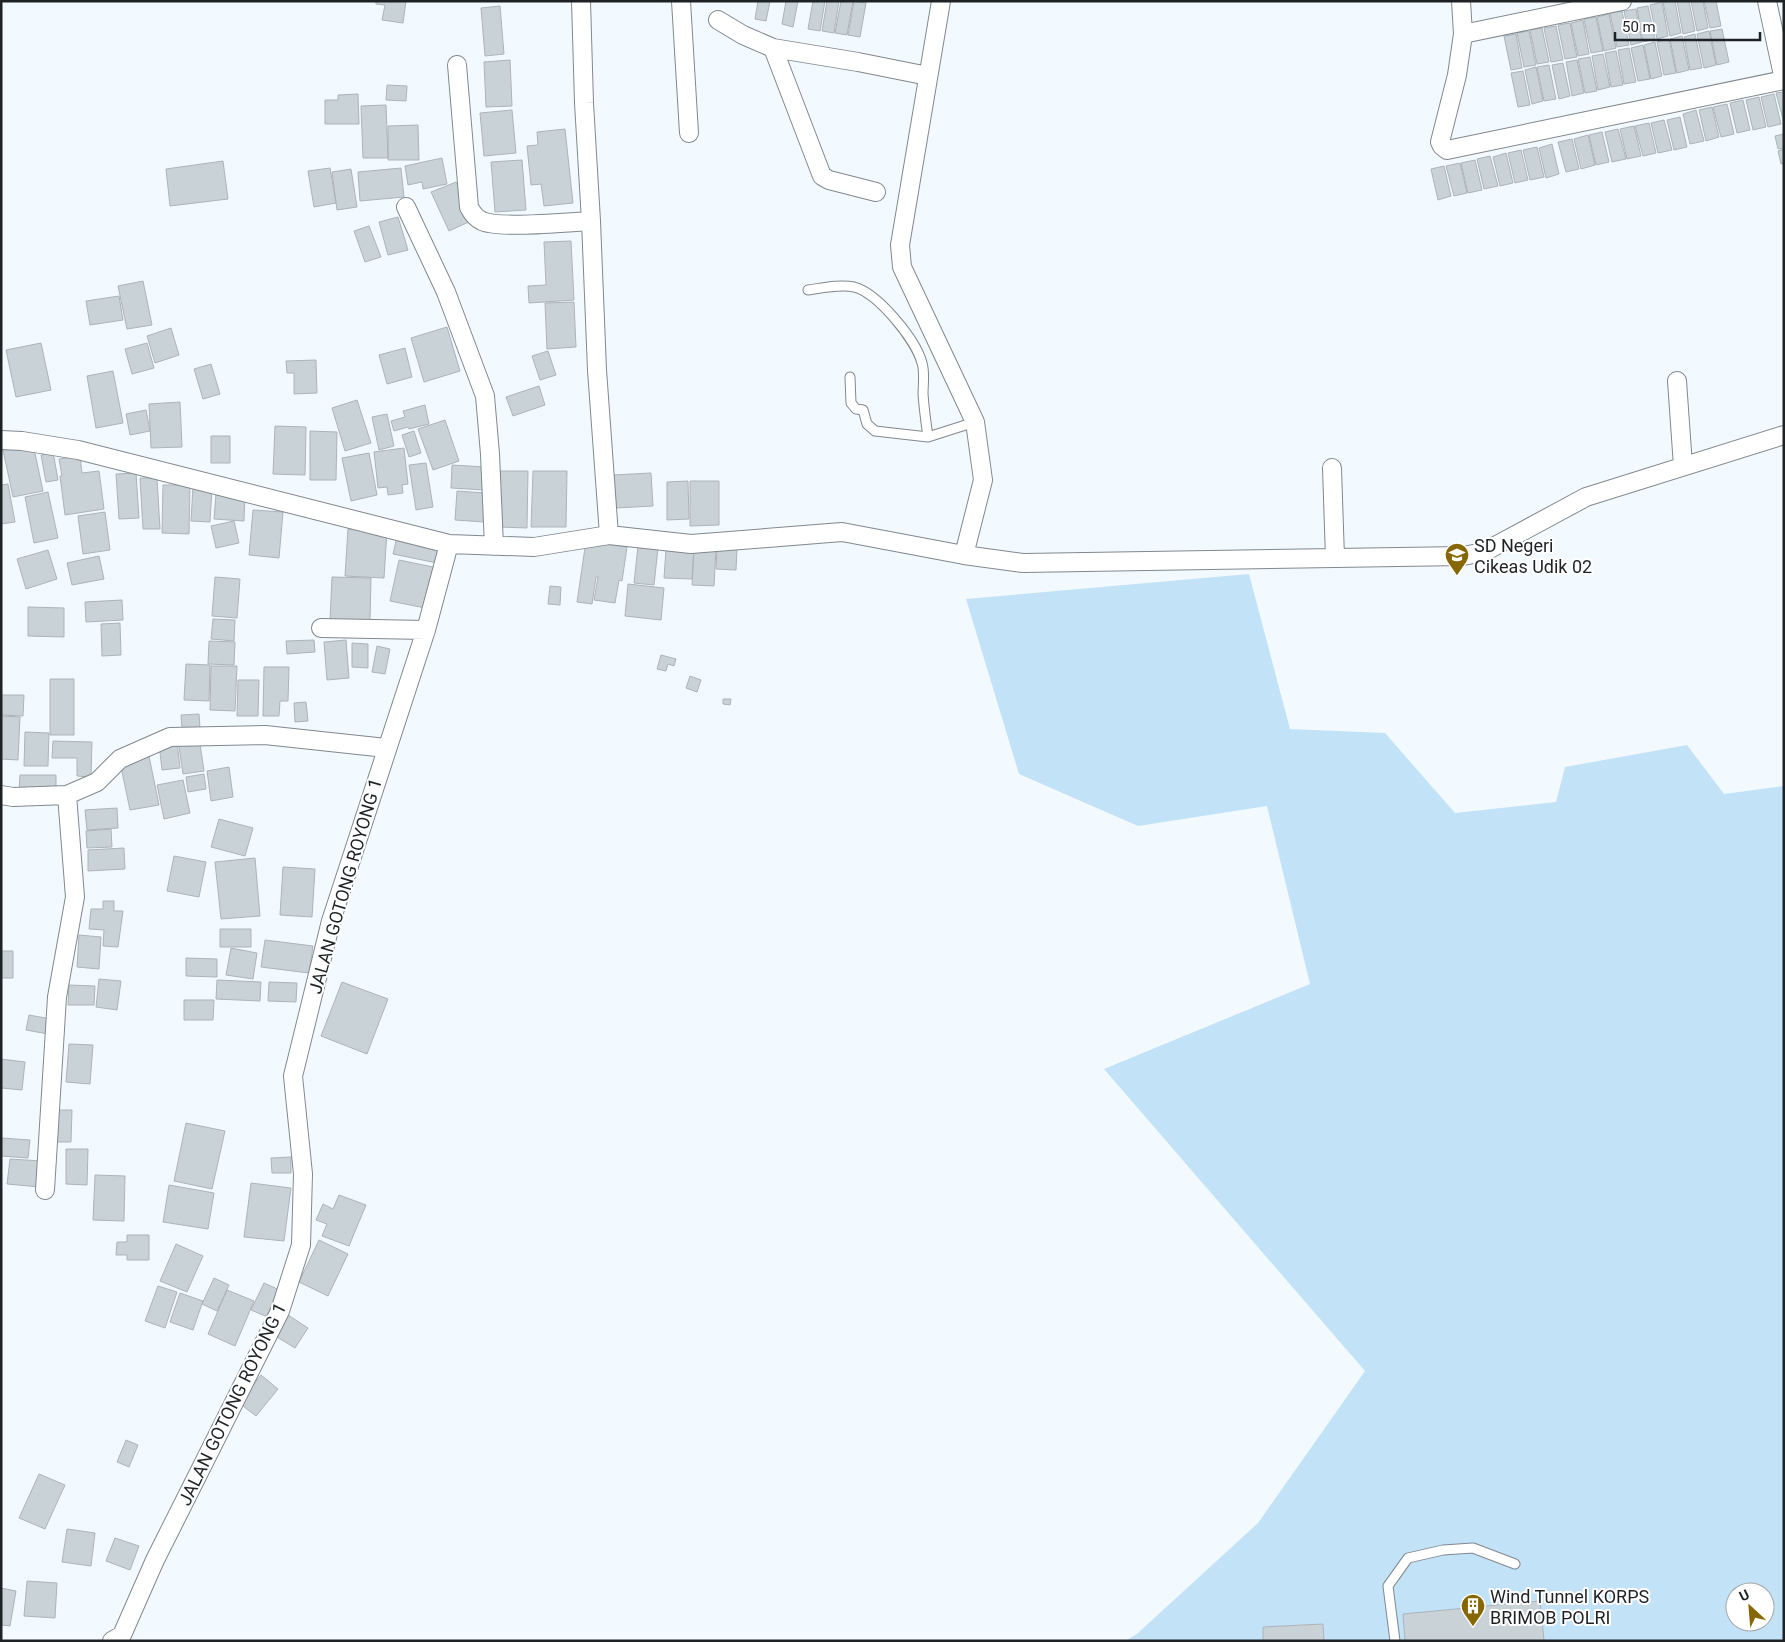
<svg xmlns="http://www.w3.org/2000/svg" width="1785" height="1642" font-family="Roboto,sans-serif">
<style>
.green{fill:#c2e2f7;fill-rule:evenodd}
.building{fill:#c9d2d7;stroke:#acb4b9}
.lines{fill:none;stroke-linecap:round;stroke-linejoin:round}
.lane-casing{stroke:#81888e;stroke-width:11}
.street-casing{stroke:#81888e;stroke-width:20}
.lane{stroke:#fff;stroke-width:9}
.street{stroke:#fff;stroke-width:18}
.labels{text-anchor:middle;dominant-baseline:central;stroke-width:4;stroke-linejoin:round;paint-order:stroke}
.poi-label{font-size:18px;fill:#1f2225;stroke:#fff;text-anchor:start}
.street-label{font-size:18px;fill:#1f2225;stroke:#fff}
</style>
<rect width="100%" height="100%" fill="#f3faff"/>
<path class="green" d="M1249 574 1290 729 1385 733 1455 813 1556 802 1565 767 1687 745 1724 794 1784 786V1641H1126L1138 1633 1258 1523 1365 1371 1104 1069 1310 984 1267 806 1138 826 1019 774 966 599ZM1735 1592H1765V1622H1735Z"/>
<path class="building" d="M376 1H406L403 23 382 20 385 5 376 4Z
M758 1H770L766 21 755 19Z
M786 1H798L793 27 782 24Z
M813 1H825L820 31 808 29Z
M827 1H839L834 33 822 31Z
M841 1H853L847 35 835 33Z
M854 1 866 3 860 37 848 35Z
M1675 1 1681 33 1670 36 1663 2Z
M1677 1H1689L1695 31 1683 34Z
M1691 1H1703L1708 28 1697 31Z
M1704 1H1716L1721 26 1710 28Z
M1662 2 1668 36 1657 39 1650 5Z
M500 6 504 54 485 56 481 8Z
M1648 6 1655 39 1643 42 1637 8Z
M1636 9 1642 42 1631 45 1624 11Z
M1622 11 1629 45 1617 47 1610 13Z
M1609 14 1616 48 1604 51 1597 17Z
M1596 17 1603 51 1591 53 1584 19Z
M1583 20 1589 54 1578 56 1571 23Z
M1570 23 1577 57 1565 59 1558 25Z
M1556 26 1563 60 1551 62 1544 28Z
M1542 28 1549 62 1537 64 1530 30Z
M1722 29 1729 62 1717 65 1710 31Z
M1529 31 1536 65 1524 67 1517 33Z
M1709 31 1716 65 1704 68 1697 34Z
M1516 34 1522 68 1511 70 1504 36Z
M1695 34 1702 68 1690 70 1684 37Z
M1682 36 1689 70 1677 73 1670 39Z
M1669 39 1676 73 1664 75 1657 42Z
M1655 42 1662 76 1651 79 1644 45Z
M1643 45 1650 79 1638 81 1631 48Z
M1629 48 1636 82 1624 84 1618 50Z
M1616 51 1623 85 1611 87 1605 53Z
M1603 54 1610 87 1598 90 1592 56Z
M1590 57 1597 91 1585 93 1578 59Z
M510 60 512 106 486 107 484 62Z
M1577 60 1584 93 1572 96 1566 62Z
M1563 63 1570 96 1559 99 1552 65Z
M1549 65 1556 99 1544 101 1537 67Z
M1536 67 1543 101 1532 104 1525 70Z
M1523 71 1530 105 1518 107 1511 73Z
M387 85 407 86 406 101 386 100Z
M1784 92V123L1776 93Z
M358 94 359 124H325V100H338V95Z
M1774 94 1781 124 1768 127 1761 97Z
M1759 97 1766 127 1753 130 1746 100Z
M1743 100 1750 130 1737 133 1730 103Z
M1727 104 1734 134 1721 137 1713 107Z
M386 105 388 158H363L361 106Z
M1712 107 1719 137 1706 141 1699 110Z
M512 110 516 153 484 156 480 113Z
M1696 110 1704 141 1690 144 1683 114Z
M1680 117 1687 147 1674 150 1667 120Z
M1664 120 1672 150 1658 153 1651 123Z
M1649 123 1656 153 1643 156 1635 126Z
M418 125 419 160H388V126Z
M1634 126 1641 156 1627 159 1620 129Z
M565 129 573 203 544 206 541 184 531 185 527 146 538 145 537 132Z
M1618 129 1626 159 1612 162 1605 132Z
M1602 132 1609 162 1596 165 1589 135Z
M1784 134V148L1778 149 1775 136Z
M1588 135 1595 165 1581 169 1574 139Z
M1572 139 1579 169 1566 172 1558 142Z
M1552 144 1559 174 1546 178 1539 148Z
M1537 147 1544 177 1530 180 1523 150Z
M1784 149V163L1781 164 1778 151Z
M1521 150 1528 180 1515 183 1508 153Z
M1506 153 1513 183 1500 186 1493 157Z
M1490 156 1498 186 1484 189 1477 159Z
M442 158 447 184 423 189 422 182 408 185 405 166Z
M522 160 526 210 495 212 491 162Z
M1475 160 1482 190 1468 193 1461 163Z
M223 161 228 199 170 206 166 169Z
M1460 163 1467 193 1454 196 1446 166Z
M1444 166 1451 196 1438 200 1431 169Z
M330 168 336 203 314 207 308 171Z
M401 168 404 197 360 201 358 172Z
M351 169 357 207 337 210 332 172Z
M456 182 473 220 449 231 431 192Z
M398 217 408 250 388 255 379 222Z
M369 226 381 257 365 262 354 231Z
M571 241 574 300 529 303 528 286 546 285 544 242Z
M143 281 152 325 127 329 118 286Z
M119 296 123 320 90 325 86 301Z
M574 302 576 347 547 349 545 303Z
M447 327 460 371 424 382 411 338Z
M171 328 179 355 155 363 147 336Z
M41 343 51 390 16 397 6 350Z
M147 343 154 368 132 374 125 349Z
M405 348 412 377 387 384 379 355Z
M548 351 556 375 540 380 532 356Z
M316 360 317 393 294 394V373H287L286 361Z
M211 364 220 394 203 399 194 369Z
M113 371 123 423 96 428 87 376Z
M539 386 545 405 513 416 506 397Z
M357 400 371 443 345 451 332 408Z
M180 402 182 447 151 448 149 404Z
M425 405 429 424 409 429 408 427 394 431 391 421 405 417 403 411Z
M146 410 150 431 130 435 126 414Z
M387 414 394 446 379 450 372 417Z
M445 420 459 461 433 470 418 429Z
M275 426 306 427 305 475 273 474Z
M310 431 337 432 336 480H310Z
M414 431 421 453 409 457 402 435Z
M211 436H230V463H211Z
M33 444 43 491 13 497 3 450Z
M404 448 408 484 402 485 403 493 388 495 387 487 378 488 374 452Z
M53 452 58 480 46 482 41 455Z
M369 453 377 495 351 501 342 458Z
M80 456 82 473 99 471 104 509 65 515 60 476H62L59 459Z
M426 463 433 507 416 510 409 465Z
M452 465 486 467 485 490 451 488Z
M500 471H528L527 528 499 527Z
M533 471H567L566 527H531Z
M136 473 139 518 119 519 116 474Z
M651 473 653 506 616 508 613 475Z
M140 478H157L160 529H143Z
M688 481 689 519 667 520V482Z
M690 481H719V525L690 526Z
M8 484 15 522 1 524V485Z
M163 485H190L189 534 162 533Z
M193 486 212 488 210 522 191 521Z
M457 491 486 493 484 522 455 520Z
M48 492 58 538 34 543 25 497Z
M216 494 245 495 244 521 214 519Z
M253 510 283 512 279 558 249 555Z
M105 512 110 550 83 554 78 516Z
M234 521 239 543 216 548 211 526Z
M348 529 387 531 384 578 345 576Z
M397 537 446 547 442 564 393 554Z
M586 541 627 547 622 581 619 580 615 603 594 600 598 577H596L592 604 577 602Z
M638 546 658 548 654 585 634 583Z
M694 547 716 548 714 586 692 585Z
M717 548 737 549 736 570 716 569Z
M666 549 694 550 692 579 664 578Z
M48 550 57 579 26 589 17 559Z
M99 556 104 579 72 585 67 563Z
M399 560 433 567 425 608 390 601Z
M215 577 240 579 237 618 212 616Z
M332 577 371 578 370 621 330 620Z
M628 584 664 588 661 620 625 616Z
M550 586 561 587 560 605 548 604Z
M122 600 123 620 86 622 85 602Z
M28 607 64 608V637L28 636Z
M213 619 235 620 234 641 211 639Z
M120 623 121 655 102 656 101 624Z
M314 640 315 652 287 654 286 641Z
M346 640 349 678 327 680 324 642Z
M209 641 235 642 234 665 208 664Z
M352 643 368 644V668L352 667Z
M377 646 390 649 385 674 372 672Z
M661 655 676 659 674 666 668 664 666 671 657 669Z
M186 664 210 665 209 701 184 700Z
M211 666H237L235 711 210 710Z
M264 667H289L288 701H280L279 716H263Z
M690 676 701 680 697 692 686 688Z
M50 679H74V735H50Z
M238 680H259L258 716H237Z
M1 695H24L23 716 1 715Z
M723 699H731L730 705 723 704Z
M306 702 308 721 295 722 294 703Z
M199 714 200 728 182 729 181 715Z
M1 716 20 717 18 760 1 759Z
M25 732 49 733 48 766H24Z
M199 737 204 771 183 774 178 740Z
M53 741 92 742 91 777 77 776V758H52Z
M177 742 180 768 162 770 159 744Z
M149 756 159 805 130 810 120 762Z
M229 767 233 797 211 801 207 771Z
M204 774 206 789 188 792 186 777Z
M20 775H56V790H19Z
M183 780 190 813 164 819 157 785Z
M117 808 118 828 87 830 85 810Z
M219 819 253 828 245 856 211 847Z
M111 829 112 847 87 848 86 831Z
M124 848 125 869 88 871V850Z
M174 856 206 862 199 897 167 891Z
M255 858 260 916 221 919 215 862Z
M283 867 315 869 312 917 280 915Z
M103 901H114V911H123L118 947 103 946 104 930 89 929 91 909H103Z
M220 929H251V947H220Z
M79 935 101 937 99 969 77 967Z
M265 940 313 946 309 973 261 967Z
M231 948 257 953 253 979 226 975Z
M1 951H13V978H1Z
M186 958 217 959V977L186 976Z
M99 979 121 981 117 1010 96 1007Z
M217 980 261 982 260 1001 216 999Z
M269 982 297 983 296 1002 268 1001Z
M342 982 388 999 367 1054 321 1036Z
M69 985 95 986 94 1005H68Z
M184 1000H214L213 1020H184Z
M29 1015 51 1019 48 1034 26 1030Z
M69 1044 93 1045 90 1084 66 1082Z
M1 1059 25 1062 22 1090 1 1088Z
M53 1110H72L71 1142H52Z
M186 1123 225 1131 212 1189 174 1181Z
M2 1138 30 1140 28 1158 1 1156Z
M66 1149H88L87 1185 66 1184Z
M291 1157V1173H272L271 1158Z
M10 1159 42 1161 40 1187 7 1184Z
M95 1175 125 1176 124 1221 93 1220Z
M251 1183 291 1188 284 1241 244 1237Z
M169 1185 214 1193 208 1229 163 1222Z
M339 1195 366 1205 349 1246 322 1236 327 1224 316 1220 323 1204 333 1209Z
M127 1235H149V1260H127V1255H116L117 1242H127Z
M319 1240 348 1254 328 1296 299 1282Z
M176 1244 203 1256 187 1292 160 1281Z
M214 1278 229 1285 217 1311 202 1304Z
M264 1283 284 1292 272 1319 251 1310Z
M158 1286 177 1292 165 1328 145 1321Z
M227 1290 254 1301 235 1346 208 1334Z
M180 1293 203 1301 193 1330 170 1322Z
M285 1313 308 1328 295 1348 272 1334Z
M261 1375 278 1389 256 1416 239 1403Z
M126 1440 138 1445 129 1467 117 1462Z
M39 1474 65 1485 45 1529 19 1518Z
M67 1529 95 1533 91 1566 62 1562Z
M115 1538 139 1546 130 1570 106 1561Z
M27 1581 57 1583 55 1618 24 1616Z
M1 1588 16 1591 10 1626 1 1625Z
M1540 1601 1544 1641H1405L1403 1614Z
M1323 1624 1324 1641H1263V1627Z"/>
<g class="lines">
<defs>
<path id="lane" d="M808 290C822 288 840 284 854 287 878 293 916 340 922 363 925 373 923 384 923 394 924 408 926 423 928 437
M850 377 851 403 856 409 863 410 867 424 875 431 928 437 975 422
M1395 1641 1388 1586 1408 1558 1443 1550 1473 1548 1515 1564"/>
<path id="street" d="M581 1 584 103 591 221 597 370 609 535
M681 1 689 133
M941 1 900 245 902 267 975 422 983 480 964 555
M1461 1 1463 34 1457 75 1440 142 1442 146 1447 150 1784 80
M1767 1 1784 80
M718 20 743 35 773 48 858 62 928 76
M1463 34 1622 1
M773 48 822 176 829 180 876 192
M457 65 469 207C472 213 475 218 482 221 499 229 568 222 591 221
M406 207 446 292 485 396 490 454 494 546
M1677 381 1683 466
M1 440 22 441 78 450 449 544 534 547 609 535 691 544 842 532 964 555 1023 563 1463 556 1484 552 1586 497 1784 435
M1332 468 1335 558
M321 628 426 630
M1 795 13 797 67 795 97 782 120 759 170 737 265 735 386 748
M45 1190 57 997 75 897 67 795
M112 1641 122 1635 155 1560 280 1311 301 1245 303 1174 293 1076 331 921 426 630 449 544"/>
</defs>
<use href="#lane" class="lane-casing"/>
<use href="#street" class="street-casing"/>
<use href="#lane" class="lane"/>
<use href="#street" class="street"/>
</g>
<defs>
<symbol id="school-pin" viewBox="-11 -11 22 30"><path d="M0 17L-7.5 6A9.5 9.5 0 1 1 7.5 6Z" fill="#876702" stroke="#fff"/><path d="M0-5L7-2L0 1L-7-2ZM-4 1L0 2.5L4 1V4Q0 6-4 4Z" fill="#fff"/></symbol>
<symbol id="building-pin" viewBox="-11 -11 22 30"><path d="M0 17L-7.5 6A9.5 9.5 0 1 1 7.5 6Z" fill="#876702" stroke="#fff"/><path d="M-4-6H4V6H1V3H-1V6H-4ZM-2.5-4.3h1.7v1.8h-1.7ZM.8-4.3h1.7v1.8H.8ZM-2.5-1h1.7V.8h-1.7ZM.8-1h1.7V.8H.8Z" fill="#fff"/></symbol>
</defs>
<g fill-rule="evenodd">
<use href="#school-pin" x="1443" y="541" width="28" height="38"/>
<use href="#building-pin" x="1459" y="1592" width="28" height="38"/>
</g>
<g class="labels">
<g class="poi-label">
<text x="1474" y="545">SD Negeri<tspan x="1474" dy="21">Cikeas Udik 02</tspan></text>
<text x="1490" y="1596">Wind Tunnel KORPS<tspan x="1490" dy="21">BRIMOB POLRI</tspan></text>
</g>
<g class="street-label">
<text transform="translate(345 886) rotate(-74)">JALAN GOTONG ROYONG 1</text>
<text transform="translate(232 1404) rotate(-64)">JALAN GOTONG ROYONG 1</text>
</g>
</g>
<rect width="1785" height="1642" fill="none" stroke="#1f2225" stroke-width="5"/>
<g transform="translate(1750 1607) rotate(334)"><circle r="24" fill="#ffffff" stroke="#a5a7a8"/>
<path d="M0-4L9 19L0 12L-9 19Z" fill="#876702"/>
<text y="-8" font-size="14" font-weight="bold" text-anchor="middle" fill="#1f2225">U</text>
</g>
<path d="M1615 32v8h145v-8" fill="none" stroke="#1f2225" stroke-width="2.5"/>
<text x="1622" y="32" font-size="15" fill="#1f2225" stroke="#ffffff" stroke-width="4" paint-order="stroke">50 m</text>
</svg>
